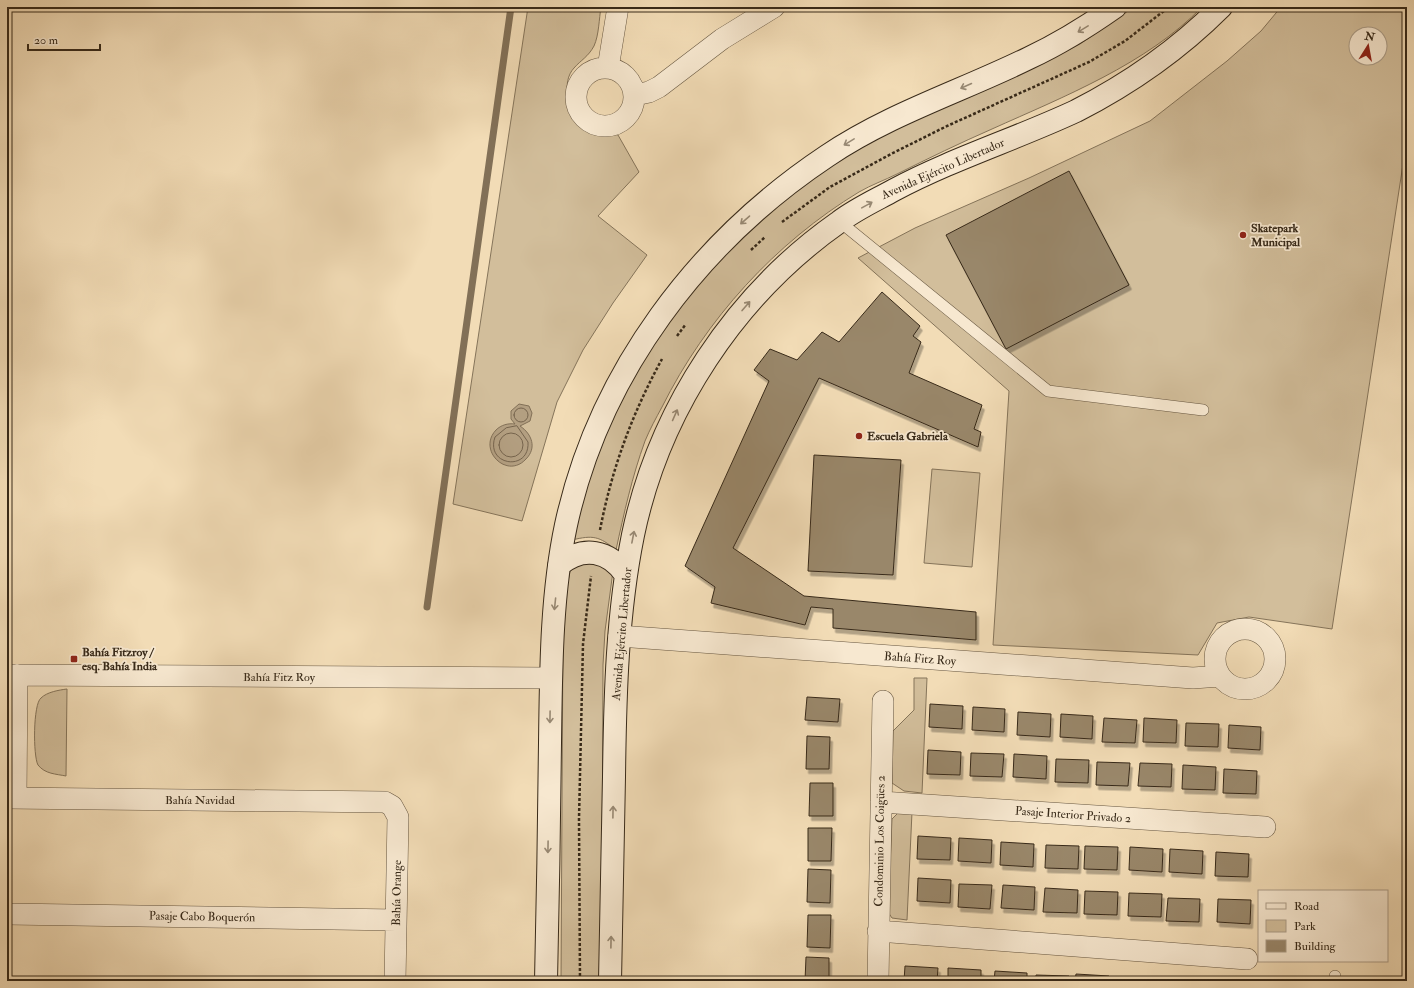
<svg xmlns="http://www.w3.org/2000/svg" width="1414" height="988" font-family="'IM FELL Double Pica',serif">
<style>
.green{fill:#d2be9b;stroke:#85745a;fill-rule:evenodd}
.water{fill:#b39f81;stroke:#827057}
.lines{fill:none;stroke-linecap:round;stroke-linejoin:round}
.shore{stroke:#76644d;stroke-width:1}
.stream{stroke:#827057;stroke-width:7}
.building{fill:#99876b;stroke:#382a19;filter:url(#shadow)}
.service-casing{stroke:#665640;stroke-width:12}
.minor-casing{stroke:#665640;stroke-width:22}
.secondary-casing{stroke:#382a19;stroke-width:24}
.path{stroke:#382a19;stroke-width:2.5;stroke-dasharray:3 2;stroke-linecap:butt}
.service{stroke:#f7e8d0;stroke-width:11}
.minor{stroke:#f7e8d0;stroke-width:21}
.secondary{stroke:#f7e8d0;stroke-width:22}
.oneway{stroke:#988974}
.poi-dot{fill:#8f2418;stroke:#f7e8d0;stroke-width:1.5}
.labels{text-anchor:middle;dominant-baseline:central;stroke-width:3.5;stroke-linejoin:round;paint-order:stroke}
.street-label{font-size:12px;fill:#382a19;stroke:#f7e8d0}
.poi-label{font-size:12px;font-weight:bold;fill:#382a19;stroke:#f7e8d0;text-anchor:start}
</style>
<defs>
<filter id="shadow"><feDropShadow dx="2.5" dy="4.5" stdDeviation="0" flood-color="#0004"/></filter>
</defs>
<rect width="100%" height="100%" fill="#f2dcb6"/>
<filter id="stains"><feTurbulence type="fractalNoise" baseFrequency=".005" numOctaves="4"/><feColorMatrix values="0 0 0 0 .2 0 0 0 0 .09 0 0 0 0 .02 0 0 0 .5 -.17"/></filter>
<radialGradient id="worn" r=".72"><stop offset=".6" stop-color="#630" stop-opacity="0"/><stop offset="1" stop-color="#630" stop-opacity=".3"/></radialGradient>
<path class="green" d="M528 7H601C599 19 599 35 594 46 588 57 581 60 574 68 561 82 568 109 581 121 590 130 606 132 618 135L639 172 598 216 647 255 613 303 583 350 557 402 522 521 453 504Z
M1134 7H1202C1147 64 1063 97 992 129 960 143 929 158 897 174 885 180 871 185 859 192 775 243 706 319 662 407 656 418 650 429 645 441 632 477 624 513 616 550 599 536 593 535 572 540L583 494 607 431 631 380 678 305 774 204 858 148 908 123 1033 67 1080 44Z
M1281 7H1407V138L1332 629 1249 617 1217 623 1198 655 993 645 1009 391 858 258 915 228 1029 178 1150 121 1227 61 1261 31ZM1356 34H1380V58H1356Z
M932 469 980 473 972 567 924 563Z
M588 557 613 571 605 631 603 665 602 886 600 981H561L563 628 566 591 572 562Z
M914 678H927L922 793 904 791 892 783 893 731 914 710Z
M67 689 66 776C56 774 45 774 38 765 33 756 33 704 41 698 47 692 59 690 67 689Z
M912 812 907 920 892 918 888 912 892 819 898 813Z"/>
<path class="water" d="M519 404 529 406 532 413 530 421 520 426C532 434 537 448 526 459 507 480 477 450 496 430 501 425 508 423 515 424L511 419V411Z"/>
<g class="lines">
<path class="shore" d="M514 415a7 7 0 1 1 14 0a7 7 0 1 1-14 0Z
M517 426 528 442C530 472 485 466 495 437L506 428Z
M499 445a12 12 0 1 1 24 0a12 12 0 1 1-24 0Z"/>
<path class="stream" d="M427 607 511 7"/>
</g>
<path class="building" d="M1069 171 1129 285 1006 349 946 235Z
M882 292 920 326 913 336 921 342 909 373 982 405 974 429 981 432 978 447 819 378 733 548 804 596 976 612V640L833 628V609L811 607 805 625 711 603 715 587 685 566 769 381 754 370 770 349 797 360 822 332 839 342Z
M814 455 901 460 893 575 808 571Z
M807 697 840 699 838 722 805 720Z
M930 704 963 706 962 729 929 727Z
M973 707 1005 709 1004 732 972 730Z
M1018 712 1051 714 1050 737 1017 735Z
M1061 714 1093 716 1092 739 1060 737Z
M1104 718 1137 720 1135 743 1102 742Z
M1144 718 1177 720 1176 743 1143 742Z
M1186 723 1219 724 1218 747 1185 746Z
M1229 725 1261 727 1260 750 1228 748Z
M807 736 830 737 829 769H806Z
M928 750 961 752 960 775 927 774Z
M971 753 1004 754 1002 777 970 776Z
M1014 754 1047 756 1046 779 1013 777Z
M1056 759 1089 760 1088 783 1055 782Z
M1097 762 1130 763 1128 786 1096 785Z
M1140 763 1172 764 1171 787 1138 786Z
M1183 765 1216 767 1215 790 1182 789Z
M1224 769 1257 771 1256 794 1223 793Z
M810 783H833V816H809Z
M808 828H832L831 861H808Z
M918 836 951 838 950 860 917 859Z
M959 838 992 840 991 863 958 861Z
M1001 842 1034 844 1033 867 1000 865Z
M1046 845 1079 846 1078 869 1045 868Z
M1085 846 1118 847 1117 870 1084 869Z
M1130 847 1163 849 1162 872 1129 870Z
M1170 849 1203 851 1202 874 1169 872Z
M1216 852 1249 854 1248 877 1215 876Z
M808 869 831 870 830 903 807 902Z
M918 878 951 880 950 903 917 901Z
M959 884 992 885 990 909 958 907Z
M1003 885 1035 887 1034 910 1001 908Z
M1045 888 1078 890 1077 913 1043 912Z
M1085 891 1118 892 1117 915 1084 914Z
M1129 893 1162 894 1161 917 1128 916Z
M1168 898 1200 899 1199 922 1166 921Z
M1218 899 1251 900 1250 924 1217 922Z
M808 915H831L830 948 807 947Z
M806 957 829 958V981H805Z
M905 966 938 968 937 981H904Z
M948 968 981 970V981H948Z
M995 971 1027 973V981H994Z
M1076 974 1109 976 1108 981H1075Z
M1036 975 1069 976V981H1036Z"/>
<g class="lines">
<defs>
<path id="service" d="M839 221 1048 391 1203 410
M1335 981V976"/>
<path id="minor" d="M576 97a29 29 0 1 1 58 0a29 29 0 1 1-58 0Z
M608 68 618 7
M635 95 649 92 659 87 722 39 774 7
M1215 659a30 30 0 1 1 60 0a30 30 0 1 1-60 0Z
M619 636 1193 678 1220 676
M7 675 551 678
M7 798 385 802 392 806 398 817 395 981
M16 798 17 675
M881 802 1265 827
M7 914 396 920
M878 931 1247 959
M878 981 883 701"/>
<path id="secondary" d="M559 565C583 545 609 550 626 575
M546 981C548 902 549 822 550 743 551 671 551 596 566 525 599 373 698 242 827 156 889 114 962 91 1029 58 1059 44 1088 26 1115 7
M610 981C611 913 613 845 614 777 615 696 617 614 633 535 659 410 735 295 839 222 856 209 876 200 894 190 952 159 1016 139 1076 111 1129 84 1179 49 1221 7"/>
</defs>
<use href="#service" class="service-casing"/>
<use href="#minor" class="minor-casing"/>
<use href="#secondary" class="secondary-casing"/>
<path class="path" d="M782 222 830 187 891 154 947 126 1089 62 1125 41 1169 7
M751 250 765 237
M677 336 686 324
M600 530C612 468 632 414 662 359
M580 981 579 819 583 644 591 576"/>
<use href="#service" class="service"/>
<use href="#minor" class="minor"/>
<use href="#secondary" class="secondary"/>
</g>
<defs><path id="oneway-shaft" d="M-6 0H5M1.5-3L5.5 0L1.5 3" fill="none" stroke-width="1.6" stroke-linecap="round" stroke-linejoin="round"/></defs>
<g class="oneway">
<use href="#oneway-shaft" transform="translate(1083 29) rotate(149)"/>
<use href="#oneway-shaft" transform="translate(966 86) rotate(156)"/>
<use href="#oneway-shaft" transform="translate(849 142) rotate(149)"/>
<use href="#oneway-shaft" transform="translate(867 205) rotate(-29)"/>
<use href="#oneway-shaft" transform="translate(745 220) rotate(139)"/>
<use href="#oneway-shaft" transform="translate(746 306) rotate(-49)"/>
<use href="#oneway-shaft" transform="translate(675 415) rotate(-66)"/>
<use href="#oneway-shaft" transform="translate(633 537) rotate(-79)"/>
<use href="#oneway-shaft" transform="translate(555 604) rotate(96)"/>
<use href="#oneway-shaft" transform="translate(550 717) rotate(91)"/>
<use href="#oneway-shaft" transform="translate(613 812) rotate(-89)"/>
<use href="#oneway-shaft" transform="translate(548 847) rotate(91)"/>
<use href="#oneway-shaft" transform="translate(611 942) rotate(-89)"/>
</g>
<g class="poi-dot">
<circle cx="1243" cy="235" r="4"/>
<circle cx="859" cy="436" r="4"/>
<rect x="70" y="655" width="8" height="8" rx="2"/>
</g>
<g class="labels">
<g class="street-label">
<text transform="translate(943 169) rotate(-24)">Avenida Ejército Libertador</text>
<text transform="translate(622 634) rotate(-85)">Avenida Ejército Libertador</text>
<text transform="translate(920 659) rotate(4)">Bahía Fitz Roy</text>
<text x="279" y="677">Bahía Fitz Roy</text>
<text x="200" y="800">Bahía Navidad</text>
<text transform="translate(1073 815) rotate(4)">Pasaje Interior Privado 2</text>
<text transform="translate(880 841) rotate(-89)">Condominio Los Coigües 2</text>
<text transform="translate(397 893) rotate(-89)">Bahía Orange</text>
<text transform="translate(202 917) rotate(1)">Pasaje Cabo Boquerón</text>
</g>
<g class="poi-label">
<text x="1251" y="228">Skatepark<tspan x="1251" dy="14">Municipal</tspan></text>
<text x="867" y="436">Escuela Gabriela</text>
<text x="82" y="652">Bahía Fitzroy /<tspan x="82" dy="14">esq. Bahía India</tspan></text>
</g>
</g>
<rect width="1414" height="988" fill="none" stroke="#f2dcb6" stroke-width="24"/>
<rect x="8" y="8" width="1398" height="972" fill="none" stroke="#382a19" stroke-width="2"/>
<rect x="12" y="12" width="1390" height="964" fill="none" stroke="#382a19"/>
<rect x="1258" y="890" width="130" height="72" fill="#f7e8d0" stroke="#ab9c87"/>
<rect x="1266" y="903" width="20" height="6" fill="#f7e8d0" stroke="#ab9c87"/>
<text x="1294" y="910" font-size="12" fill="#382a19">Road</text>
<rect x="1266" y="920" width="20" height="12" fill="#d2be9b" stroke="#ab9c87"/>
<text x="1294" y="930" font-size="12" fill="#382a19">Park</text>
<rect x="1266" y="940" width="20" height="12" fill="#99876b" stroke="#ab9c87"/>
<text x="1294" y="950" font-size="12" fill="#382a19">Building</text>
<g transform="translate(1368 46) rotate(11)"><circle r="19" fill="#f7e8d0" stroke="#ab9c87"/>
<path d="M0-3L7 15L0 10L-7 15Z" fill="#8f2418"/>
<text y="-6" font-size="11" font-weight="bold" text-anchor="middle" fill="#382a19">N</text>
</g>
<path d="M28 44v6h72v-6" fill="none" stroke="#382a19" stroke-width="2"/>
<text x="34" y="44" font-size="12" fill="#382a19" stroke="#f7e8d0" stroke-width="3" paint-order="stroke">20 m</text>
<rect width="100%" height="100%" filter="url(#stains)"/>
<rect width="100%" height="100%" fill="url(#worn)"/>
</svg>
